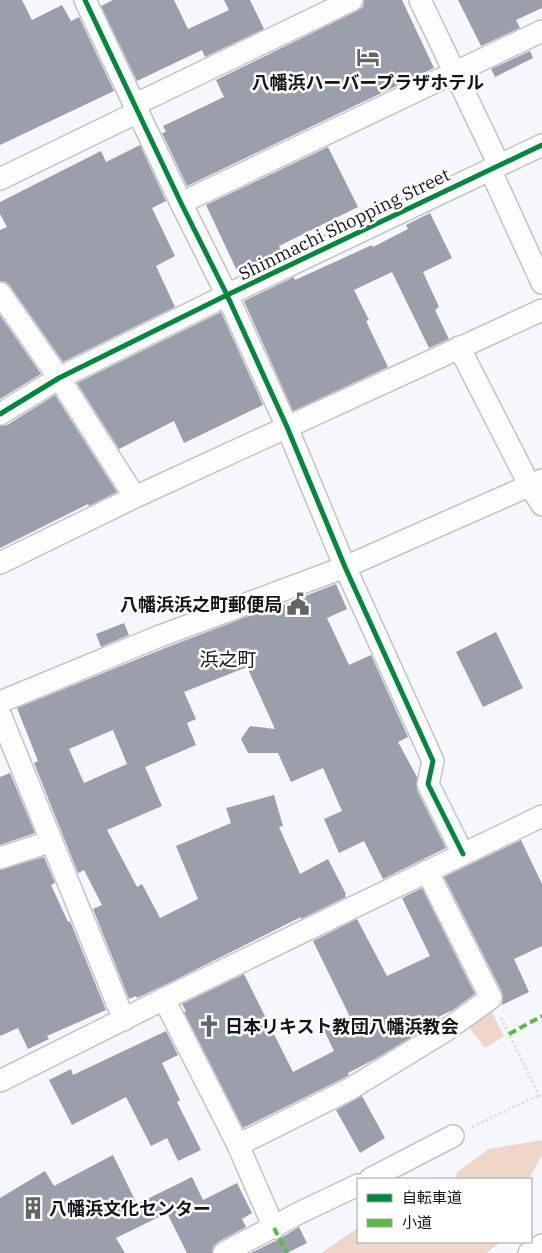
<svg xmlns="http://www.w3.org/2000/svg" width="542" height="1253" font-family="'IBM Plex Serif','Noto Sans JP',serif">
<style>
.green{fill:#eed7ca}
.building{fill:#9b9eab;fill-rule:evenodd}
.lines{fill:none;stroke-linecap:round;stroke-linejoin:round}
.minor-casing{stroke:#c2c3c7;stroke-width:24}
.path{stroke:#dedfe1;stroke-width:3;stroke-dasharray:2.5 2.5;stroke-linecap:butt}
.minor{stroke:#fefeff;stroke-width:21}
.quiet{stroke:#58b947;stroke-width:4;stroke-dasharray:8 4;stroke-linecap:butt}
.cycleway-casing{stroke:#fff;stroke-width:8}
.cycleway{stroke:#00873e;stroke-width:5}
.labels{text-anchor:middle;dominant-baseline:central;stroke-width:5;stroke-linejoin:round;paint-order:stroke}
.poi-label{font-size:18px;font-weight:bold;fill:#141519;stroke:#fff;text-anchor:start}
.street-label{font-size:18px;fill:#141519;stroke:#fff}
.neighbourhood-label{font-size:19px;fill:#141519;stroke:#fff}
</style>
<rect width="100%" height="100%" fill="#f6f7fc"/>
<path class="green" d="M489 1006 504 1036 485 1048 466 1024Z
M542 1140V1155L529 1179H455L457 1172 489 1149Z
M358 1228V1242H501L486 1253H321Z"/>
<path class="building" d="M0 0H22L32 20 62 5 71 21 79 17 114 91 0 145Z
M113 0H174L188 29 229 10 224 0H250L264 29 205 57 202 50 137 81 101 6Z
M364 0H402L434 68 187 186 162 133 166 132 163 126 224 97 216 80 357 11 363 7Z
M458 0H542V8L516 20 520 28 481 46Z
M530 51 533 58 495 77 491 69Z
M140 145 166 201 152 208 175 256 156 266 175 307 63 362 10 286 6 282 0 281V230L7 227 0 214V202L101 151 106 162Z
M328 147 358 207 279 246 283 255 239 275 206 205Z
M430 213 452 258 423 272 439 307 435 310 449 339 429 348 392 272 354 290 369 320 366 321 388 367 293 411 244 301 294 277 295 280 372 245 373 247 408 229 406 225Z
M221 312 263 405 184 443 174 421 119 449 77 383Z
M0 315 41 374 0 399Z
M55 395 117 492 89 506 88 504 0 548V426L7 425Z
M336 584 347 609 327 618 349 665 371 655 408 737 398 742 417 777V790L446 848 383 879 364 841 339 853 324 819 342 811 323 768 291 782 278 753H248L241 739 250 726 275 729 247 667 184 692 196 719 187 723 196 745 145 767 162 806 107 830 137 887 142 884 160 918 198 899 176 846 231 823 226 808 274 795 283 826 279 827 300 874 328 859 346 894 345 895 346 897 301 919V917L171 982 137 998 136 996 129 999 93 909 102 905 84 870 78 873 34 763 38 761 17 708 165 648 259 612V614ZM113 730 127 764 84 783 69 749Z
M124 623 129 635 101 647 96 634Z
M496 632 523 688 483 707 456 652Z
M10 773 35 833 0 845V777Z
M521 840 542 884V946L514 959 529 992 502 1005 503 998 502 992 444 877Z
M44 857 55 883 51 885 68 922 70 921 106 1010 47 1036 49 1039 28 1049 18 1028 0 1036V870Z
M422 888 475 994 453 1010 438 1017 440 1019 438 1021 377 1058 348 1073 349 1075 344 1078 243 1128 184 1012 186 1011 182 1004 244 974 293 1072 334 1051 324 1030 350 1017 313 941 357 919 387 976 430 956 402 898Z
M166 1031 178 1055 162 1063 180 1100 177 1102 201 1150 178 1161 167 1138 151 1146 126 1097 72 1125 49 1080 71 1069 73 1075Z
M362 1096 385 1138 360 1153 336 1110Z
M113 1155 137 1204 192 1177 203 1200 237 1183 252 1213 242 1219 246 1227 218 1242 213 1247 212 1253H187L167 1213 116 1238 125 1253H0V1198L45 1171 54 1186Z
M299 1227 307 1243 287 1253H251L279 1239Z"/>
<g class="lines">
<defs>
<path id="minor" d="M85 0 181 203 227 295 287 427 345 567 433 761 428 784 463 854
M420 0 499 165
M134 105 352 0
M490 169 542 283
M0 179 138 112
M181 203 542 31
M0 293 59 378 135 497
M459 347 530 486 542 505
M0 414 59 378 227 295 542 145
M0 563 135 497 542 310
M0 702 160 636 345 567 542 480
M0 714 124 1020
M0 858 52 841
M164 999 238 1145 274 1228
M0 1081 164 999 542 816
M238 1145 350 1089 445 1031 491 998 427 871
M370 1179 453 1136
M224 1253 301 1212 358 1185
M529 1253 542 1245"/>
</defs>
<use href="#minor" class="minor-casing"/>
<path class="path" d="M501 1018 539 1095 542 1097
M472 1127 539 1095"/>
<use href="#minor" class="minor"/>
<path class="quiet" d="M509 1034 542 1016
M274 1228 287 1253"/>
<defs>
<path id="cycleway" d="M85 0 181 203 227 295 287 427 345 567 433 761 428 784 463 854
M0 414 59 378 227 295 542 145"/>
</defs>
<use href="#cycleway" class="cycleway-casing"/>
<use href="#cycleway" class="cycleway"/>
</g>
<defs>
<symbol id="hotel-bare" viewBox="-9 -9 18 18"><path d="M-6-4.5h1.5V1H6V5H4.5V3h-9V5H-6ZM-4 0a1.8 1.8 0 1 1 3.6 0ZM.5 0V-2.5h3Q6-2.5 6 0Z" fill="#636468" stroke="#fff" stroke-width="2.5" paint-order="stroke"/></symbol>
<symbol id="civic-bare" viewBox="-9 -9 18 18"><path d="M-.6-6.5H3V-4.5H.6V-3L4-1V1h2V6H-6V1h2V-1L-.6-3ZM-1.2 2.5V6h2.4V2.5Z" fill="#636468" stroke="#fff" stroke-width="2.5" paint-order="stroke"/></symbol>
<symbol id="church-bare" viewBox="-9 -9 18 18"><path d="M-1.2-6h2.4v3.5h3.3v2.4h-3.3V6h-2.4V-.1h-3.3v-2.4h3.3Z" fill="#636468" stroke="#fff" stroke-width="2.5" paint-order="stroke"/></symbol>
<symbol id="building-bare" viewBox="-9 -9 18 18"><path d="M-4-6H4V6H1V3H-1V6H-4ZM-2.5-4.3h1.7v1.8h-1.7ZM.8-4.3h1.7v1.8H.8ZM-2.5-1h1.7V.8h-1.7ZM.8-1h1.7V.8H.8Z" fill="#636468" stroke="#fff" stroke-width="2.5" paint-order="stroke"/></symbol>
</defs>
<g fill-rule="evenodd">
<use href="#hotel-bare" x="352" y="41" width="32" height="32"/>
<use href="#civic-bare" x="282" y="588" width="32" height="32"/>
<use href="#church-bare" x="193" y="1010" width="32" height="32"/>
<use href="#building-bare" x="17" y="1192" width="32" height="32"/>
</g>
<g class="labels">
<g class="poi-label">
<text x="368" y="82" text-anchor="middle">八幡浜ハーバープラザホテル</text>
<text x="282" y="604" text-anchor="end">八幡浜浜之町郵便局</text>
<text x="225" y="1026">日本リキスト教団八幡浜教会</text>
<text x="49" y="1208">八幡浜文化センター</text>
</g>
<g class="street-label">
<text transform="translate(344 224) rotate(-26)">Shinmachi Shopping Street</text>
</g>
<g class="neighbourhood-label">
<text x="228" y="659">浜之町</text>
</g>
</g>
<rect x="357" y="1178" width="175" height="65" fill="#ffffff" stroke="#a1a1a3"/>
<rect x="367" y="1194" width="25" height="8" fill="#00873e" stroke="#a1a1a3"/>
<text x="402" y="1203" font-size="15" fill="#141519">自転車道</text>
<rect x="367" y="1219" width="25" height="8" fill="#58b947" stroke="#a1a1a3"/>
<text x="402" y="1228" font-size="15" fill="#141519">小道</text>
</svg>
